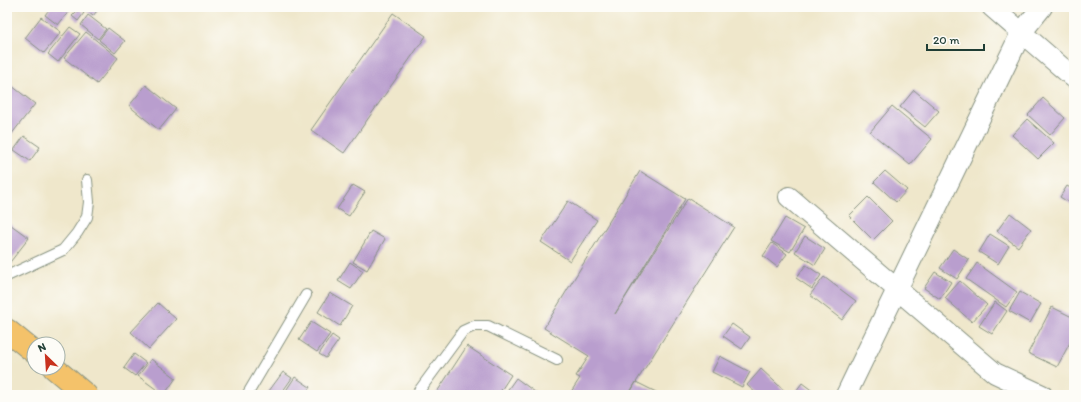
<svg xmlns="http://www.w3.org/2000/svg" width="1081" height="402" font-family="Itim,sans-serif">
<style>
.building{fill:#b99ece}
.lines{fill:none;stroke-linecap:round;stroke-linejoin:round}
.service-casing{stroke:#879280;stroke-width:12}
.minor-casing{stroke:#879280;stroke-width:22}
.primary-casing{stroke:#879280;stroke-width:24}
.service{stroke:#fff;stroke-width:10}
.minor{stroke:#fff;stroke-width:20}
.primary{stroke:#f4c26a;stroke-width:22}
</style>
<rect width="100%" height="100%" fill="#fdfcf7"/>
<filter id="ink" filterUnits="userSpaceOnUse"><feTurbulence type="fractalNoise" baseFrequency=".025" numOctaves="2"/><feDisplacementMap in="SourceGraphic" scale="8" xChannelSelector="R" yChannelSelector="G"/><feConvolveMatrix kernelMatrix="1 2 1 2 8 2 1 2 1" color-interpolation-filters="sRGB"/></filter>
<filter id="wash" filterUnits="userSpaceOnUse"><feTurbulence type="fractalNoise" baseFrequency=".012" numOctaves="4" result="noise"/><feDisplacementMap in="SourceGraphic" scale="16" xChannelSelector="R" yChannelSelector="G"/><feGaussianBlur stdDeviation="0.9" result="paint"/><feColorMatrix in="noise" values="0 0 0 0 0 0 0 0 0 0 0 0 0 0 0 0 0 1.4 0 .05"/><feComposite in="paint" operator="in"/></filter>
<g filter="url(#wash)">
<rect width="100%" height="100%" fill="#efe7cb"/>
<g id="blocks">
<path class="building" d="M51 7H66L70 10 58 25 45 15Z
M86 7H100L93 16 84 9Z
M79 9 84 13 78 21 72 16Z
M393 13 426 36 344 153 311 130Z
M88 15 106 29 98 39 81 25Z
M41 17 61 32 44 53 25 38Z
M70 27 80 34 58 62 48 54Z
M108 28 125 41 115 53 99 40Z
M86 32 118 58 97 84 64 58Z
M7 82 35 104 7 140Z
M146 85 176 109 159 130 129 106Z
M914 90 939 111 925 127 900 107Z
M1043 98 1065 118 1050 135 1028 115Z
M892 106 932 139 910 165 870 132Z
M1027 119 1054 143 1038 159 1012 135Z
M24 136 40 147 30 161 14 150Z
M640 171 685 199 615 314 688 198 734 227 628 395H569L580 378 576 376 589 356 544 328Z
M885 171 907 190 896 202 874 182Z
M353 185 365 192 349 216 337 209Z
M1067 186 1074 190V206L1060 197Z
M868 197 892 221 873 240 849 216Z
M568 201 597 220 570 261 541 242Z
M1010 213 1031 229 1018 247 997 231Z
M785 218 804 229 790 252 771 241Z
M7 222 29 238 7 266Z
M371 231 385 239 367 270 353 262Z
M990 234 1009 246 998 264 979 252Z
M805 236 825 249 815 265 795 252Z
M772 243 787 254 777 267 763 256Z
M953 249 969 260 957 279 940 268Z
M350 262 363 271 351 289 338 281Z
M977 263 1017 292 1006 307 966 279Z
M806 265 821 275 812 289 796 278Z
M935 272 951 282 940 299 924 288Z
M824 277 856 301 842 320 810 295Z
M960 281 987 305 972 322 945 298Z
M1020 292 1041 304 1030 323 1009 311Z
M330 293 352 306 340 326 318 312Z
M995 302 1007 311 992 334 979 326Z
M158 303 176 319 149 349 131 332Z
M1052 307 1074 318V335L1057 367 1028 353Z
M311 322 330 334 317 352 299 340Z
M732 324 750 337 742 349 723 336Z
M332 335 339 340 326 358 319 354Z
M467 346 511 375 498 395H435Z
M134 354 146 363 135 376 124 368Z
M720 356 750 372 742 387 712 372Z
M151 359 176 378 164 395 138 376Z
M761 369 789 395H758L747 385Z
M283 372 292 378 280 395H266Z
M295 377 310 387 304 395H283Z
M516 378 539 395H504Z
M636 382 662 395H629Z
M802 383 818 395H793Z"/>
</g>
</g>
<g filter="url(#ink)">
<use href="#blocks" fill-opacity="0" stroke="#879280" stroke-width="1"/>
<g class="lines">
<defs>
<path id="service" d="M7 276 63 250 77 233 87 217 89 202 87 180
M247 395 306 295
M416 395 463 331 474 326H488L557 360"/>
<path id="minor" d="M992 7 1074 78
M789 197 995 373 1042 395
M846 395 1021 33 1042 7"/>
<path id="primary" d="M7 330 34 352
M54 368 86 395"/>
</defs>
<use href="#service" class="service-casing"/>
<use href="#minor" class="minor-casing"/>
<use href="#primary" class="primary-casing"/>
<use href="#service" class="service"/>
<use href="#minor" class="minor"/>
<use href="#primary" class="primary"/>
</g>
</g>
<rect width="1081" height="402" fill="none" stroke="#fdfcf7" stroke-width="24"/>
<g transform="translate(46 356) rotate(335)"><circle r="19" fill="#fdfcf7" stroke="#a4b0a9"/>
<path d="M0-3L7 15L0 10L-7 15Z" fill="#c8321e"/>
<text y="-6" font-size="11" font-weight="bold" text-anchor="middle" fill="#1f3d34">N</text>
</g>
<path d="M927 44v6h57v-6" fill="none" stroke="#1f3d34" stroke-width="2"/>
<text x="933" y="44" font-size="12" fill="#1f3d34" stroke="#fdfcf7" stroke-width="3" paint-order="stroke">20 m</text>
</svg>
